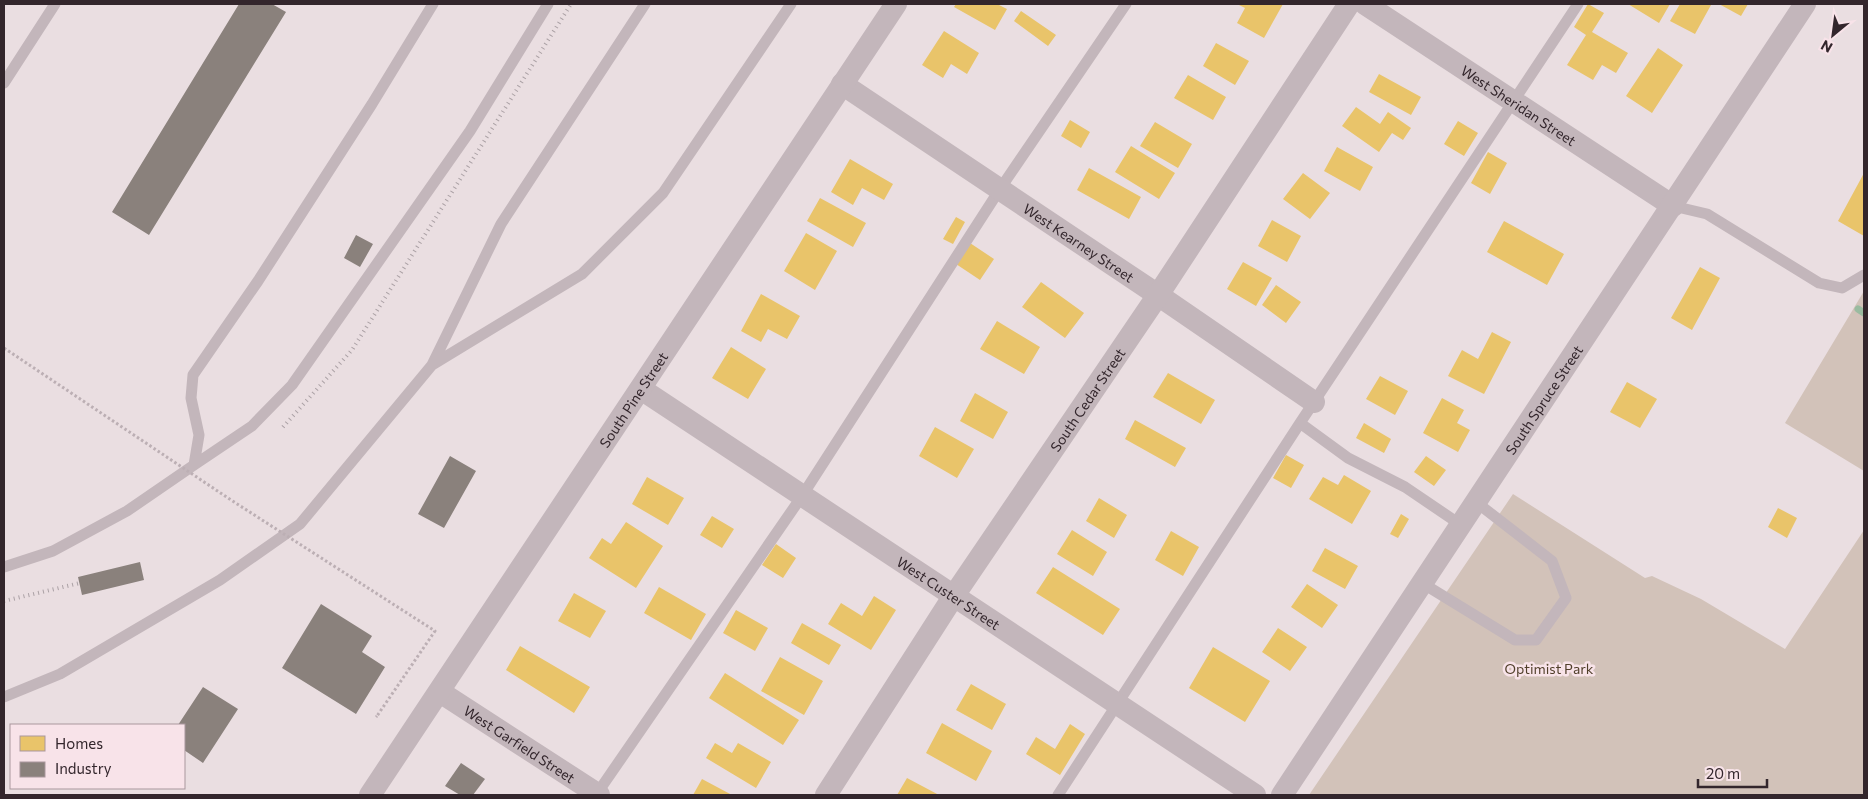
<svg xmlns="http://www.w3.org/2000/svg" width="1868" height="799" font-family="Commissioner,sans-serif">
<style>
.green{fill:#d2c2b9}
.homes{fill:#e9c46a}
.industry{fill:#8a817c}
.lines{fill:none;stroke-linecap:round;stroke-linejoin:round}
.stream{stroke:#9abba0;stroke-width:7}
.path{stroke:#bcafb4;stroke-width:3;stroke-dasharray:2.5 2.5;stroke-linecap:butt}
.lane{stroke:#c3b6bb;stroke-width:11}
.street{stroke:#c3b6bb;stroke-width:22}
.rail{stroke:#aba1a5;stroke-width:4;stroke-dasharray:1 4;stroke-linecap:butt}
.path-bridge{stroke:#bcafb4;stroke-width:3;stroke-dasharray:2.5 2.5;stroke-linecap:butt}
.labels{text-anchor:middle;dominant-baseline:central;stroke-width:5;stroke-linejoin:round;paint-order:stroke}
.street-label{font-size:14px;fill:#33262c;stroke:#f8e3e9}
.park-label{font-size:14px;fill:#503f2a;stroke:#f8e3e9}
</style>
<rect width="100%" height="100%" fill="#eadee1"/>
<path class="green" d="M1864 291V471L1785 423Z
M1513 494 1645 578 1652 576 1701 599 1785 649 1864 530V795H1309Z"/>
<path class="homes" d="M956 4H997L1007 9 995 30 954 7Z
M1237 4H1283L1264 38 1237 23 1245 8Z
M1588 4 1604 13 1592 32 1628 53 1616 73 1602 65 1593 80 1567 65 1586 35 1574 27Z
M1628 4H1670L1659 23Z
M1680 4 1711 5 1695 34 1670 21Z
M1719 4H1748L1741 16Z
M1021 11 1056 35 1048 46 1014 21Z
M944 31 979 53 967 74 951 64 943 78 922 65Z
M1216 43 1249 61 1235 85 1203 66Z
M1658 48 1683 65 1652 113 1626 96Z
M1379 74 1421 97 1411 115 1369 92Z
M1188 75 1226 97 1213 120 1174 98Z
M1356 107 1380 124 1388 112 1411 128 1403 140 1392 133 1379 152 1342 126Z
M1070 120 1090 132 1081 148 1061 136Z
M1458 121 1478 133 1464 156 1444 144Z
M1155 122 1192 144 1178 168 1140 146Z
M1131 146 1175 173 1159 199 1115 172Z
M1337 147 1373 167 1360 191 1324 171Z
M1488 152 1507 163 1490 194 1471 183Z
M850 159 893 184 884 200 862 188 853 205 831 192Z
M1089 168 1141 197 1129 219 1077 190Z
M1303 173 1330 193 1310 219 1283 199Z
M1864 173V236L1838 221Z
M820 198 866 223 853 247 807 221Z
M956 217 965 222 953 244 943 239Z
M1272 220 1301 236 1287 262 1258 246Z
M1504 221 1564 254 1547 285 1487 252Z
M806 233 837 251 815 290 784 271Z
M970 243 994 259 980 280 956 264Z
M1243 262 1272 278 1256 306 1227 289Z
M1700 267 1720 278 1692 330 1671 318Z
M1041 282 1084 313 1065 338 1022 307Z
M1276 285 1301 302 1286 323 1262 305Z
M761 294 800 316 787 339 768 329 761 342 741 331Z
M997 321 1040 347 1024 374 980 349Z
M1492 332 1511 342 1484 394 1448 376 1462 350 1478 359Z
M731 347 766 369 748 399 712 378Z
M1168 373 1215 400 1201 424 1153 397Z
M1380 376 1408 391 1395 415 1366 399Z
M1627 382 1657 399 1640 428 1610 412Z
M975 393 1008 412 993 439 960 421Z
M1442 398 1464 410 1457 423 1470 430 1458 452 1423 433Z
M1135 420 1186 448 1175 467 1125 439Z
M1364 423 1391 439 1384 453 1356 438Z
M935 427 974 449 957 478 919 456Z
M1286 455 1304 465 1291 488 1273 478Z
M1426 456 1446 470 1434 486 1414 472Z
M1344 475 1371 491 1352 524 1309 499 1323 477 1338 485Z
M647 477 684 498 668 525 632 504Z
M1099 498 1127 515 1114 538 1086 521Z
M1778 508 1797 518 1787 538 1768 527Z
M1401 514 1409 519 1398 538 1390 534Z
M712 516 734 529 722 548 700 535Z
M626 522 663 546 636 588 589 558 602 538 611 544Z
M1072 530 1107 552 1093 576 1057 554Z
M1171 531 1199 547 1183 576 1155 560Z
M776 544 796 558 783 578 762 565Z
M1325 548 1358 566 1345 589 1312 571Z
M1053 567 1120 609 1103 635 1036 593Z
M1307 584 1338 605 1322 628 1291 607Z
M659 587 706 614 691 640 644 613Z
M574 593 606 611 590 638 558 621Z
M874 596 896 610 871 650 828 624 841 603 862 616Z
M736 610 768 628 755 651 723 633Z
M802 623 841 645 829 665 791 643Z
M1278 628 1307 647 1290 671 1262 652Z
M520 646 590 687 574 713 506 670Z
M1213 647 1270 681 1245 722 1189 688Z
M780 657 823 681 804 715 761 691Z
M725 673 799 720 783 745 709 698Z
M971 684 1006 704 992 730 956 710Z
M942 723 992 751 976 781 926 753Z
M1070 724 1085 734 1060 775 1026 754 1036 737 1055 749Z
M715 743 732 753 738 743 771 762 756 788 706 758Z
M907 778 939 795H897Z
M702 779 732 795H693Z"/>
<path class="industry" d="M239 4H272L286 12 149 235 112 212Z
M356 235 373 244 360 267 344 258Z
M450 456 476 471 444 528 418 514Z
M140 562 144 580 82 595 78 577Z
M321 604 372 636 362 652 385 667 356 714 282 668Z
M203 687 238 709 203 763 184 750V725H178Z
M461 763 485 779 473 795H460L445 786Z"/>
<g class="lines">
<path class="stream" d="M1858 309 1864 313"/>
<path class="path" d="M376 717 377 716"/>
<path class="lane" d="M4 83 55 4
M1673 206 1707 214 1819 283 1842 288 1864 275
M432 365 501 224 645 4
M1300 423 1348 458 1405 487 1461 525
M194 465 252 426 292 385 470 131 548 4
M4 567 53 551 127 511 194 465 199 435 191 398 193 375 258 281 372 104 433 4
M1422 583 1515 640H1536L1566 598 1552 561 1476 502
M4 697 60 674 220 580 300 524 432 365 582 274 663 193 791 4
M596 795 802 496 1000 189 1126 4
M1058 795 1300 423 1578 4"/>
<g class="street">
<path id="s1" d="M1365 4 1673 206"/>
<path id="s2" d="M842 84 1158 295 1314 402"/>
<path id="s3" d="M641 389 1255 795"/>
<path id="s4" d="M440 692 599 795"/>
<path id="s5" d="M370 795 896 4"/>
<path id="s6" d="M826 795 953 597 1158 295 1349 4"/>
<path id="s7" d="M1282 795 1805 4"/>
</g>
<path class="rail" d="M283 427 352 350 571 4
M4 601 80 583"/>
<path class="path-bridge" d="M4 348 231 500 435 631 377 716"/>
</g>
<g class="labels">
<g class="street-label">
<text stroke="none"><textPath href="#s1" startOffset="184">West Sheridan Street</textPath></text>
<text stroke="none"><textPath href="#s2" startOffset="285">West Kearney Street</textPath></text>
<text stroke="none"><textPath href="#s6" startOffset="474">South Cedar Street</textPath></text>
<text stroke="none"><textPath href="#s5" startOffset="475">South Pine Street</textPath></text>
<text stroke="none"><textPath href="#s7" startOffset="474">South Spruce Street</textPath></text>
<text stroke="none"><textPath href="#s3" startOffset="369">West Custer Street</textPath></text>
<text stroke="none"><textPath href="#s4" startOffset="95">West Garfield Street</textPath></text>
</g>
<g class="park-label">
<text x="1549" y="668">Optimist Park</text>
</g>
</g>
<rect width="1868" height="799" fill="none" stroke="#33262c" stroke-width="10"/>
<rect x="10" y="724" width="175" height="65" fill="#f8e3e9" stroke="#a9979d"/>
<rect x="20" y="736" width="25" height="15" fill="#e9c46a" stroke="#a9979d"/>
<text x="55" y="749" font-size="15" fill="#33262c">Homes</text>
<rect x="20" y="762" width="25" height="15" fill="#8a817c" stroke="#a9979d"/>
<text x="55" y="774" font-size="15" fill="#33262c">Industry</text>
<g transform="translate(1833 35) rotate(209)" stroke="#f8e3e9" stroke-width="4" paint-order="stroke">
<path d="M0-4L9 19L0 12L-9 19Z" fill="#33262c"/>
<text y="-8" font-size="14" font-weight="bold" text-anchor="middle" fill="#33262c">N</text>
</g>
<path d="M1698 779v8h69v-8" fill="none" stroke="#33262c" stroke-width="2.5"/>
<text x="1706" y="779" font-size="15" fill="#33262c" stroke="#f8e3e9" stroke-width="4" paint-order="stroke">20 m</text>
</svg>
